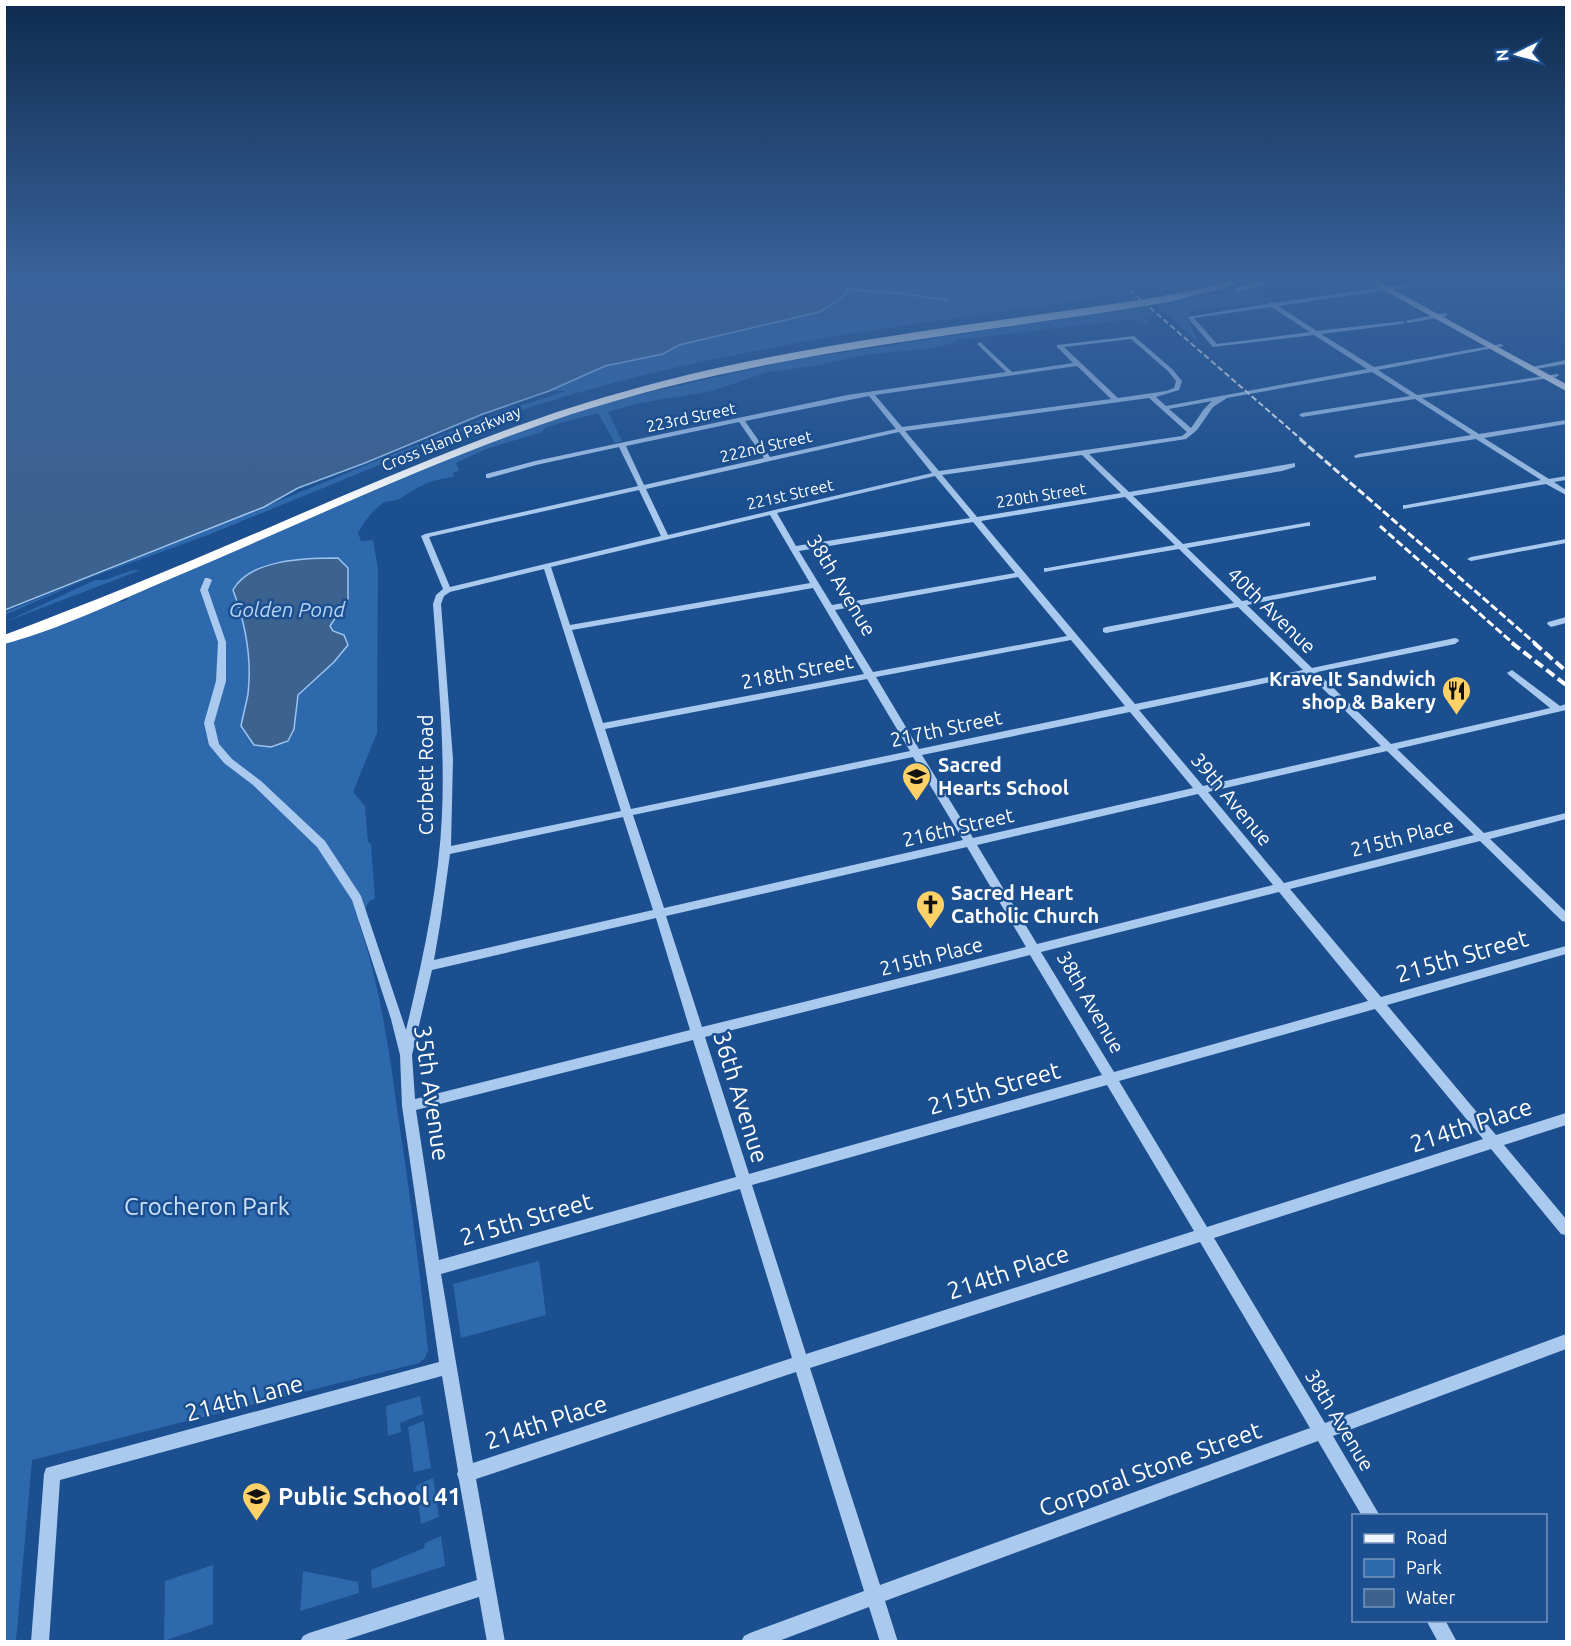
<svg xmlns="http://www.w3.org/2000/svg" width="1571" height="1646" font-family="Ubuntu,sans-serif">
<style>
.green{fill:#2e69ad;fill-rule:evenodd}
.water{fill:#3c6290;stroke:#9cc4f0;stroke-width:1.5}
.lines{fill:none;stroke-linecap:round;stroke-linejoin:round}
.stream{stroke:#9cc4f0;stroke-width:2}
.minor{fill:#a9c9ee;fill-rule:evenodd}
.major{fill:#f0f6ff;fill-rule:evenodd}
.highway{fill:#fff;fill-rule:evenodd}
.rail-far2{stroke:#fff;stroke-width:2;stroke-dasharray:6 3;stroke-linecap:butt}
.rail-far1{stroke:#fff;stroke-width:3;stroke-dasharray:8 3;stroke-linecap:butt}
.rail{stroke:#fff;stroke-width:4;stroke-dasharray:10 4.5;stroke-linecap:butt}
.labels{text-anchor:middle;dominant-baseline:central;stroke-width:5;stroke-linejoin:round;paint-order:stroke}
.far-street-label{font-size:16px;fill:#fff;stroke:#1b4f8f}
.street-label{font-size:20px;fill:#fff;stroke:#1b4f8f}
.poi-label{font-size:20px;font-weight:bold;fill:#fff;stroke:#1b4f8f;text-anchor:start}
.water-label{font-size:21px;font-style:italic;fill:#b5d3f5;stroke:#1b4f8f}
.near-street-label{font-size:24px;fill:#fff;stroke:#1b4f8f}
.near-park-label{font-size:24px;fill:#cfe3fa;stroke:#1b4f8f}
.near-poi-label{font-size:24px;font-weight:bold;fill:#fff;stroke:#1b4f8f;text-anchor:start}
</style>
<rect width="100%" height="100%" fill="#1b4f8f"/>
<path class="green" d="M659 278H1112L1129 293C907 326 684 349 472 427L208 535 92 577 5 615V612L243 516 112 566 26 602ZM549 391H566L504 411 386 457 266 506 298 488 338 471 365 463 483 414Z
M1125 278H1188C1166 284 1144 294 1125 278Z
M1288 278H1344L1258 290 1275 301 1192 311 1185 317 1200 343 1154 303 1243 290Z
M1143 306 1153 315 1143 317 1150 322 1145 323 1132 319 957 340 951 344 924 349 863 355 816 366 768 372 712 391 640 403 608 412 622 441 615 443 598 413 546 427 542 432 486 449 456 463 459 471 453 472 454 477C430 480 421 485 401 498 396 502 389 500 383 503 373 510 364 522 358 533L361 541 373 540 378 569 377 733 353 792 365 806 368 842 371 844 375 899 369 901 359 923C380 985 389 1050 398 1115 410 1194 420 1272 428 1351L425 1358 419 1363 32 1460 16 1641 5 1642V643L116 599 120 602 127 600 129 594 459 453 546 421 624 398 787 361Z
M133 570H141L5 622 95 580H105Z
M539 1261 546 1315 461 1338 453 1284Z
M420 1396 423 1414 400 1423 401 1432 388 1436 386 1406Z
M424 1421 431 1468 414 1472 408 1427Z
M433 1478 439 1517 421 1524 416 1486Z
M441 1536 445 1566 372 1589 371 1570 424 1548 425 1543Z
M213 1565V1624L164 1641 165 1581Z
M303 1571 358 1582 359 1593 300 1611Z"/>
<path class="water" d="M5 278H847L851 282C848 297 832 305 819 312L679 345 663 354 605 366 549 391 483 414 365 463 298 488 264 507 5 610Z
M338 558 348 568V599L330 626 333 631 344 635 348 645 334 662 298 695 294 729 288 741 271 747 254 745 241 726C243 715 246 705 248 694 252 659 245 622 233 590 250 559 306 558 338 558Z"/>
<g class="lines">
<path class="stream" d="M850 290 898 293 947 300"/>
<path class="minor" d="M1451 278H1467L1278 306 1317 331 1404 321V323L1402 324 1321 334 1374 367 1501 344 1504 346 1378 370 1417 395 1558 374 1559 375 1556 377 1422 398 1479 434 1566 420V424L1484 438 1549 479 1566 476V480L1554 482 1566 490V495L1546 484 1403 509V505H1406L1541 480 1476 439 1355 458 1354 456 1358 454 1471 435 1415 399 1302 417 1299 415 1302 413 1410 396 1372 372 1227 398 1213 407 1197 430 1186 439 1089 454 1129 492 1295 463V467L1282 471 1133 496 1183 544 1310 522V526H1307L1187 548 1242 601 1376 576V580H1373L1247 605 1312 668 1455 638 1458 639 1459 641 1455 644 1317 672 1391 744 1550 708 1509 675 1507 673 1512 670 1560 706 1566 704V710L1397 749 1484 833 1566 813V819L1490 839 1566 912V922L1562 921 1480 841 1290 889 1381 997 1566 946V954L1387 1005 1496 1135 1566 1113V1125L1504 1145 1566 1219V1235L1561 1234 1491 1149 1214 1238 1325 1423 1566 1334V1349L1333 1436 1380 1516H1362L1318 1441 885 1601 898 1642H880L869 1607 776 1642H741L744 1636 750 1633 864 1591 796 1372 476 1479 505 1642H487L479 1597 339 1642H300L303 1636 309 1633 477 1580 459 1480 457 1474 458 1471 442 1376 60 1480 49 1642H31L44 1474 46 1468 439 1362 402 1106 400 1055 391 1019 352 900 317 847 253 785 224 763 209 745 204 723 216 681 218 642 200 590 205 578H208L212 580 208 590 226 642V681L214 723 219 744 232 759 261 781 325 841 361 896 406 1030C423 959 439 886 442 814 445 744 438 674 433 604L436 595 443 589 421 536 425 534 638 486 619 447 536 465 489 478H486V474L535 461 847 395 1006 372 978 345 977 344 980 342 1012 372 1073 363 1057 347V345L1134 336 1172 369 1182 381 1179 390 1156 397 1166 406 1367 369 1314 335 1213 347 1187 317 1267 304 1270 302 1273 303ZM1271 307 1310 332 1217 344 1194 318ZM1131 339 1168 371 1176 381 1174 388 1166 391 1118 398 1064 347ZM1077 366 1111 399 902 427 875 395ZM869 396 896 429 770 457 745 421ZM1149 398 1187 432 1182 436 939 471 905 431ZM1212 401 1204 409 1191 428 1169 409ZM739 422 764 458 644 485 626 446ZM899 432 932 473 668 535 646 489ZM1082 455 1121 493 977 517 942 475ZM935 476 970 518 796 546 777 513ZM639 490 661 536 450 587 429 537ZM1125 497 1175 545 1047 568H1044V572L1179 549 1234 603 1106 627 1103 628V632L1106 633 1238 607 1303 670 1135 704 981 521ZM770 515 810 583 570 625 551 567ZM973 522 1015 573 832 605 799 551ZM544 569 621 811 451 846 453 759 441 604 444 596 450 592ZM1018 577 1067 636 873 672 835 610ZM813 588 864 674 603 723 572 630ZM1071 640 1125 706 919 749 876 677ZM1308 674 1381 746 1203 786 1139 710ZM867 679 910 751 631 809 605 729ZM1130 712 1193 788 973 838 922 755ZM1387 751 1474 835 1284 883 1208 792ZM913 757 963 840 664 908 633 815ZM1198 794 1273 885 1037 944 977 845ZM623 817 653 910 434 960 441 919 450 854ZM967 847 1026 947 702 1027 666 916ZM1279 892 1368 1001 1114 1072 1041 952ZM656 918 690 1030 415 1099 412 1055 432 970ZM1030 955 1102 1075 749 1174 705 1037ZM1375 1009 1483 1139 1207 1227 1119 1081ZM693 1040 736 1177 439 1260 416 1110ZM1107 1085 1194 1231 806 1354 752 1185ZM740 1189 792 1358 473 1463 441 1274ZM1200 1242 1310 1428 880 1585 810 1368Z
M1550 278H1558L1566 282V286Z
M1445 313 1447 314V316L1408 323 1405 321Z
M1566 360V364L1530 370 1527 368Z
M1566 539V543L1471 561 1467 559 1471 557Z
M1566 617V623L1551 627 1547 624 1548 622Z
M1426 1620H1445L1457 1642H1438Z"/>
<path class="major" d="M1362 278H1372L1566 384V391Z"/>
<path class="highway" d="M1238 278H1253L1225 288 1168 302C969 336 766 351 572 414 435 459 303 523 170 579 118 601 58 630 4 644V635C104 598 201 557 298 515 399 472 500 428 605 397 779 345 962 327 1140 300L1195 290Z
M1270 278H1288L1237 292 1232 289Z"/>
<path class="rail-far2" d="M1116 278 1302 440"/>
<path class="rail-far1" d="M1300 439 1536 644
M1380 526 1514 644"/>
<path class="rail" d="M1512 643 1566 685
M1534 643 1566 671"/>
</g>
<linearGradient id="sky" x2="0" y2="1"><stop stop-color="#0f2b4f"/><stop offset="0.55" stop-color="#39639b"/><stop offset="1" stop-color="#39639b" stop-opacity="0"/></linearGradient>
<rect width="1571" height="509" fill="url(#sky)"/>
<defs>
<symbol id="restaurant-pin" viewBox="-11 -11 22 30"><path d="M0 17L-7.5 6A9.5 9.5 0 1 1 7.5 6Z" fill="#ffd166" stroke="#1b4f8f"/><path d="M-5-6h1v4h1v-4h1v4h1v-4h1v5L-1.5 .5V6h-2V.5L-5-1ZM5-6V6H3V1.5H1.5Q1.5-4 5-6Z" fill="#111"/></symbol>
<symbol id="school-pin" viewBox="-11 -11 22 30"><path d="M0 17L-7.5 6A9.5 9.5 0 1 1 7.5 6Z" fill="#ffd166" stroke="#1b4f8f"/><path d="M0-5L7-2L0 1L-7-2ZM-4 1L0 2.5L4 1V4Q0 6-4 4Z" fill="#111"/></symbol>
<symbol id="church-pin" viewBox="-11 -11 22 30"><path d="M0 17L-7.5 6A9.5 9.5 0 1 1 7.5 6Z" fill="#ffd166" stroke="#1b4f8f"/><path d="M-1.2-6h2.4v3.5h3.3v2.4h-3.3V6h-2.4V-.1h-3.3v-2.4h3.3Z" fill="#111"/></symbol>
</defs>
<g fill-rule="evenodd">
<use href="#restaurant-pin" x="1440" y="674" width="33" height="45"/>
<use href="#school-pin" x="900" y="760" width="33" height="45"/>
<use href="#church-pin" x="914" y="888" width="33" height="45"/>
<use href="#school-pin" x="240" y="1480" width="33" height="45"/>
</g>
<g class="labels">
<g class="far-street-label">
<text transform="translate(691 417) rotate(-12)">223rd Street</text>
<text transform="translate(451 438) rotate(-22)">Cross Island Parkway</text>
<text transform="translate(766 446) rotate(-13)">222nd Street</text>
<text transform="translate(790 494) rotate(-13)">221st Street</text>
<text transform="translate(1041 495) rotate(-9)">220th Street</text>
</g>
<g class="street-label">
<text transform="translate(842 585) rotate(59)">38th Avenue</text>
<text transform="translate(1272 610) rotate(44)">40th Avenue</text>
<text transform="translate(797 671) rotate(-11)">218th Street</text>
<text transform="translate(946 728) rotate(-12)">217th Street</text>
<text transform="translate(425 775) rotate(-90)">Corbett Road</text>
<text transform="translate(1232 799) rotate(50)">39th Avenue</text>
<text transform="translate(958 827) rotate(-13)">216th Street</text>
<text transform="translate(1402 837) rotate(-14)">215th Place</text>
<text transform="translate(931 956) rotate(-14)">215th Place</text>
<text transform="translate(1091 1002) rotate(60)">38th Avenue</text>
<text transform="translate(1340 1420) rotate(59)">38th Avenue</text>
</g>
<g class="poi-label">
<text x="1436" y="678" text-anchor="end">Krave It Sandwich<tspan x="1436" dy="23">shop &amp; Bakery</tspan></text>
<text x="938" y="764">Sacred<tspan x="938" dy="23">Hearts School</tspan></text>
<text x="951" y="892">Sacred Heart<tspan x="951" dy="23">Catholic Church</tspan></text>
</g>
<g class="water-label">
<text x="287" y="609">Golden Pond</text>
</g>
<g class="near-street-label">
<text transform="translate(1462 956) rotate(-16)">215th Street</text>
<text transform="translate(994 1088) rotate(-16)">215th Street</text>
<text transform="translate(432 1093) rotate(82)">35th Avenue</text>
<text transform="translate(741 1097) rotate(73)">36th Avenue</text>
<text transform="translate(1471 1125) rotate(-18)">214th Place</text>
<text transform="translate(526 1219) rotate(-16)">215th Street</text>
<text transform="translate(1008 1272) rotate(-18)">214th Place</text>
<text transform="translate(244 1398) rotate(-15)">214th Lane</text>
<text transform="translate(546 1422) rotate(-18)">214th Place</text>
<text transform="translate(1150 1469) rotate(-20)">Corporal Stone Street</text>
</g>
<g class="near-park-label">
<text x="207" y="1206">Crocheron Park</text>
</g>
<g class="near-poi-label">
<text x="278" y="1496">Public School 41</text>
</g>
</g>
<rect width="1571" height="1646" fill="none" stroke="#ffffff" stroke-width="12"/>
<rect x="1352" y="1514" width="195" height="108" fill="#1b4f8f" stroke="#7695bc" stroke-width="1.5"/>
<rect x="1364" y="1534" width="30" height="9" fill="#f0f6ff" stroke="#7695bc" stroke-width="1.5"/>
<text x="1406" y="1544" font-size="18" fill="#ffffff">Road</text>
<rect x="1364" y="1559" width="30" height="18" fill="#2e69ad" stroke="#7695bc" stroke-width="1.5"/>
<text x="1406" y="1574" font-size="18" fill="#ffffff">Park</text>
<rect x="1364" y="1589" width="30" height="18" fill="#3c6290" stroke="#7695bc" stroke-width="1.5"/>
<text x="1406" y="1604" font-size="18" fill="#ffffff">Water</text>
<g transform="translate(1517 54) rotate(265)" stroke="#1b4f8f" stroke-width="4.5" paint-order="stroke">
<path d="M0-4.5L10 22L0 15L-10 22Z" fill="#ffffff"/>
<text y="-9" font-size="16" font-weight="bold" text-anchor="middle" fill="#ffffff">N</text>
</g>
</svg>
